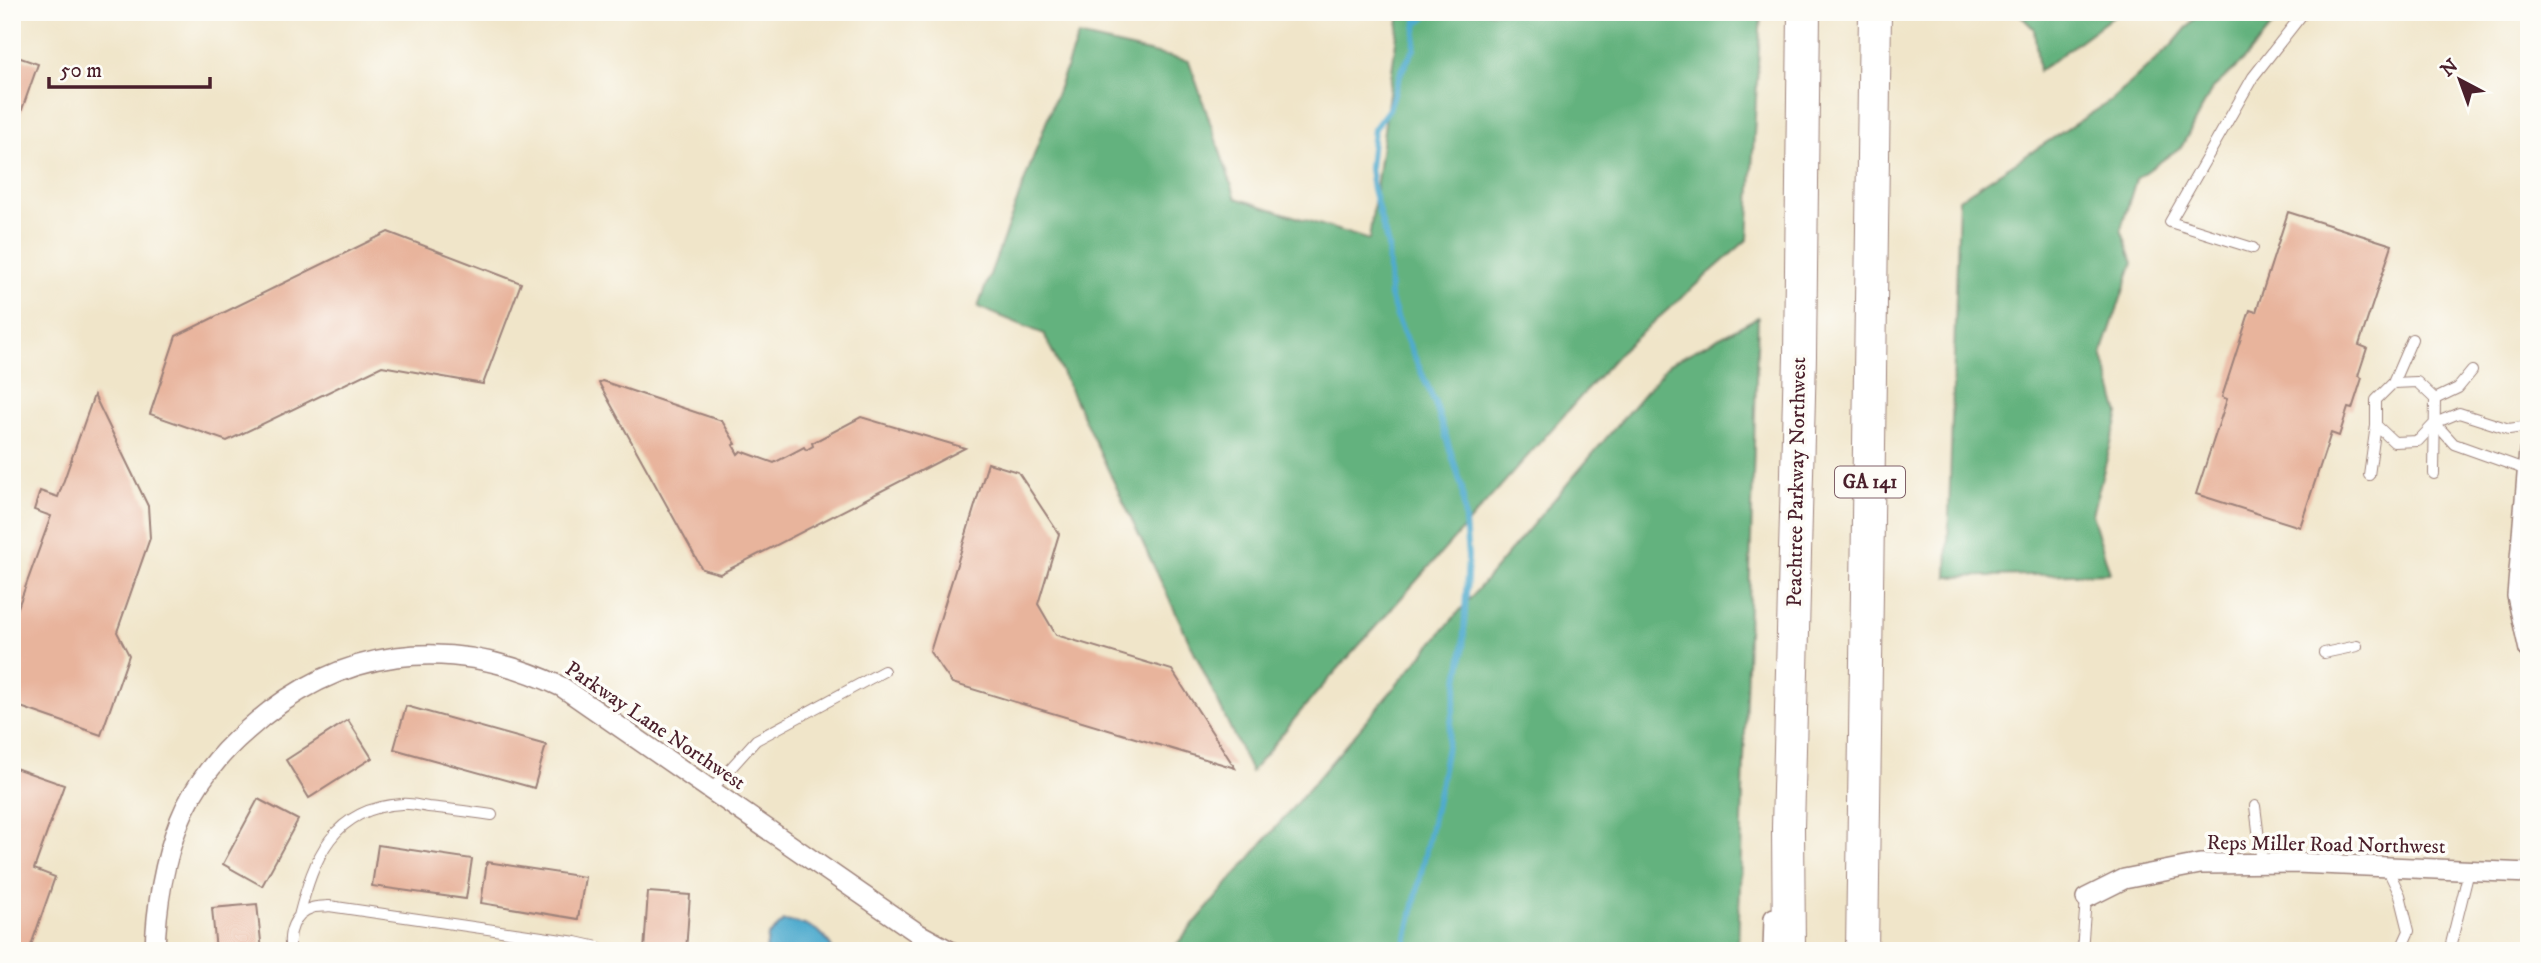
<svg xmlns="http://www.w3.org/2000/svg" width="2541" height="963" font-family="'IM FELL DW Pica',serif">
<style>
.forest{fill:#64b27e;stroke:#576854;stroke-width:2}
.water{fill:#50abce;stroke:#4d657c;stroke-width:2}
.lines{fill:none;stroke-linecap:round;stroke-linejoin:round}
.stream{stroke:#50abce;stroke-width:6}
.building{fill:#e8b49c}
.service-casing{stroke:#9d827a;stroke-width:12}
.minor-casing{stroke:#9d827a;stroke-width:22}
.trunk-casing{stroke:#9d827a;stroke-width:34}
.service{stroke:#fff;stroke-width:10}
.minor{stroke:#fff;stroke-width:19}
.trunk{stroke:#fff;stroke-width:32}
.labels{text-anchor:middle;dominant-baseline:central;stroke-width:7;stroke-linejoin:round;paint-order:stroke}
.shield{fill:#fdfcf7;stroke:#806168;stroke-width:2}
.shield-label{font-size:19px;font-weight:bold;fill:#4a1f2b}
.street-label{font-size:21px;fill:#4a1f2b;stroke:#fdfcf7}
</style>
<rect width="100%" height="100%" fill="#fdfcf7"/>
<filter id="ink" filterUnits="userSpaceOnUse"><feTurbulence type="fractalNoise" baseFrequency=".0143" numOctaves="2"/><feDisplacementMap in="SourceGraphic" scale="14" xChannelSelector="R" yChannelSelector="G"/><feConvolveMatrix kernelMatrix="1 2 1 2 8 2 1 2 1" color-interpolation-filters="sRGB"/></filter>
<filter id="wash" filterUnits="userSpaceOnUse"><feTurbulence type="fractalNoise" baseFrequency=".00686" numOctaves="4" result="noise"/><feDisplacementMap in="SourceGraphic" scale="28" xChannelSelector="R" yChannelSelector="G"/><feGaussianBlur stdDeviation="1.57" result="paint"/><feColorMatrix in="noise" values="0 0 0 0 0 0 0 0 0 0 0 0 0 0 0 0 0 1.4 0 .05"/><feComposite in="paint" operator="in"/></filter>
<g filter="url(#wash)">
<rect width="100%" height="100%" fill="#f0e5c9"/>
<path class="forest" d="M1400 12H1761L1748 239 1623 349 1305 706 1251 772 1044 334 978 307 1078 36 1189 61 1236 198 1369 240Z
M2017 12H2119L2039 71 2034 29Z
M2200 12H2284L2241 63 2212 89 2182 146 2136 179 2121 229 2133 263 2102 353 2119 414 2092 514 2110 573 1947 577 1959 199 2112 100 2173 44Z
M1758 317 1738 951H1171L1669 364Z"/>
<path class="water" d="M784 921C805 923 825 929 833 951H766L768 936Z"/>
<g class="lines">
<path class="stream" d="M1418 22 1432 12
M1404 951 1441 781 1463 651 1468 557 1462 487 1435 403 1398 320 1390 296 1388 246 1373 189 1370 168 1374 129 1389 109 1401 72 1414 49 1418 12"/>
</g>
<g id="blocks">
<path class="building" d="M12 55 38 64 13 135H12Z
M2288 212 2392 245 2359 345 2367 348 2358 376 2362 378 2352 409 2348 408 2339 436 2331 433 2300 527 2196 494 2227 399 2222 397 2250 310 2256 312Z
M388 232 521 283 483 384 382 366 227 441 150 414 176 336Z
M602 381 722 421 736 444 733 445 738 454 741 451 774 463 804 447 806 450 813 446 812 443 861 417 965 448 720 574 702 569 599 383Z
M94 395 148 506 150 538 117 632 129 655 101 735 12 704V624L51 516 34 510 40 491 58 497Z
M988 463 1018 472 1059 534 1038 604 1056 635 1172 670 1235 768 952 683 930 652Z
M406 706 546 745 534 788 394 749Z
M348 720 372 758 309 798 286 760Z
M12 767 64 785 34 869 55 877 29 951H12Z
M258 799 298 820 262 886 223 864Z
M378 845 472 859 466 899 372 886Z
M487 862 585 877 578 919 481 903Z
M648 892 690 895 686 951H644Z
M257 904 262 951H216L212 908Z"/>
</g>
</g>
<g filter="url(#ink)">
<use href="#blocks" fill-opacity="0" stroke="#9d827a" stroke-width="2"/>
<g class="lines">
<defs>
<path id="service" d="M2253 248 2170 222 2253 77 2304 12
M2393 383 2412 339
M2435 399 2458 388 2472 371
M2435 423 2454 444 2527 470
M2434 474 2435 399 2417 382 2393 383 2376 400V425L2394 442 2418 441 2435 423 2459 413 2509 429 2529 426
M2369 475 2376 425
M2324 653 2357 646
M711 790 756 740 884 671
M2255 806 2262 863
M2387 868 2400 895 2409 931 2400 951
M299 916C314 858 332 808 402 804 410 803 420 806 428 807 450 809 471 812 492 815
M291 951C287 934 294 913 312 908 316 906 324 907 329 906L576 942 598 947 603 951
M2082 951 2086 898
M2094 951 2103 947
M2448 951 2451 944 2469 871"/>
<path id="minor" d="M2529 451 2517 596 2529 650
M2086 898 2124 879 2200 864 2296 863 2529 873
M155 951C156 908 164 860 180 820 193 787 219 754 246 731 339 646 449 633 562 687L919 934 950 951
M1773 951 1774 918"/>
<path id="trunk" d="M1789 951 1788 828 1800 356 1804 12
M1862 951 1875 12"/>
</defs>
<use href="#service" class="service-casing"/>
<use href="#minor" class="minor-casing"/>
<use href="#trunk" class="trunk-casing"/>
<use href="#service" class="service"/>
<use href="#minor" class="minor"/>
<use href="#trunk" class="trunk"/>
</g>
</g>
<g class="labels">
<rect class="shield" x="1835" y="466.5" width="70" height="31" rx="5"/>
<g class="shield-label">
<text x="1870" y="482">GA 141</text>
</g>
<g class="street-label">
<text transform="translate(1797 482) rotate(-89)">Peachtree Parkway Northwest</text>
<text transform="translate(655 726) rotate(34)">Parkway Lane Northwest</text>
<text transform="translate(2326 845) rotate(1)">Reps Miller Road Northwest</text>
</g>
</g>
<rect width="2541" height="963" fill="none" stroke="#fdfcf7" stroke-width="42"/>
<g transform="translate(2460 80) rotate(319)" stroke="#fdfcf7" stroke-width="5" paint-order="stroke">
<path d="M0-5L12 26L0 18L-12 26Z" fill="#4a1f2b"/>
<text y="-10" font-size="19" font-weight="bold" text-anchor="middle" fill="#4a1f2b">N</text>
</g>
<path d="M49 77v10h161v-10" fill="none" stroke="#4a1f2b" stroke-width="3.5"/>
<text x="60" y="77" font-size="21" fill="#4a1f2b" stroke="#fdfcf7" stroke-width="5" paint-order="stroke">50 m</text>
</svg>
